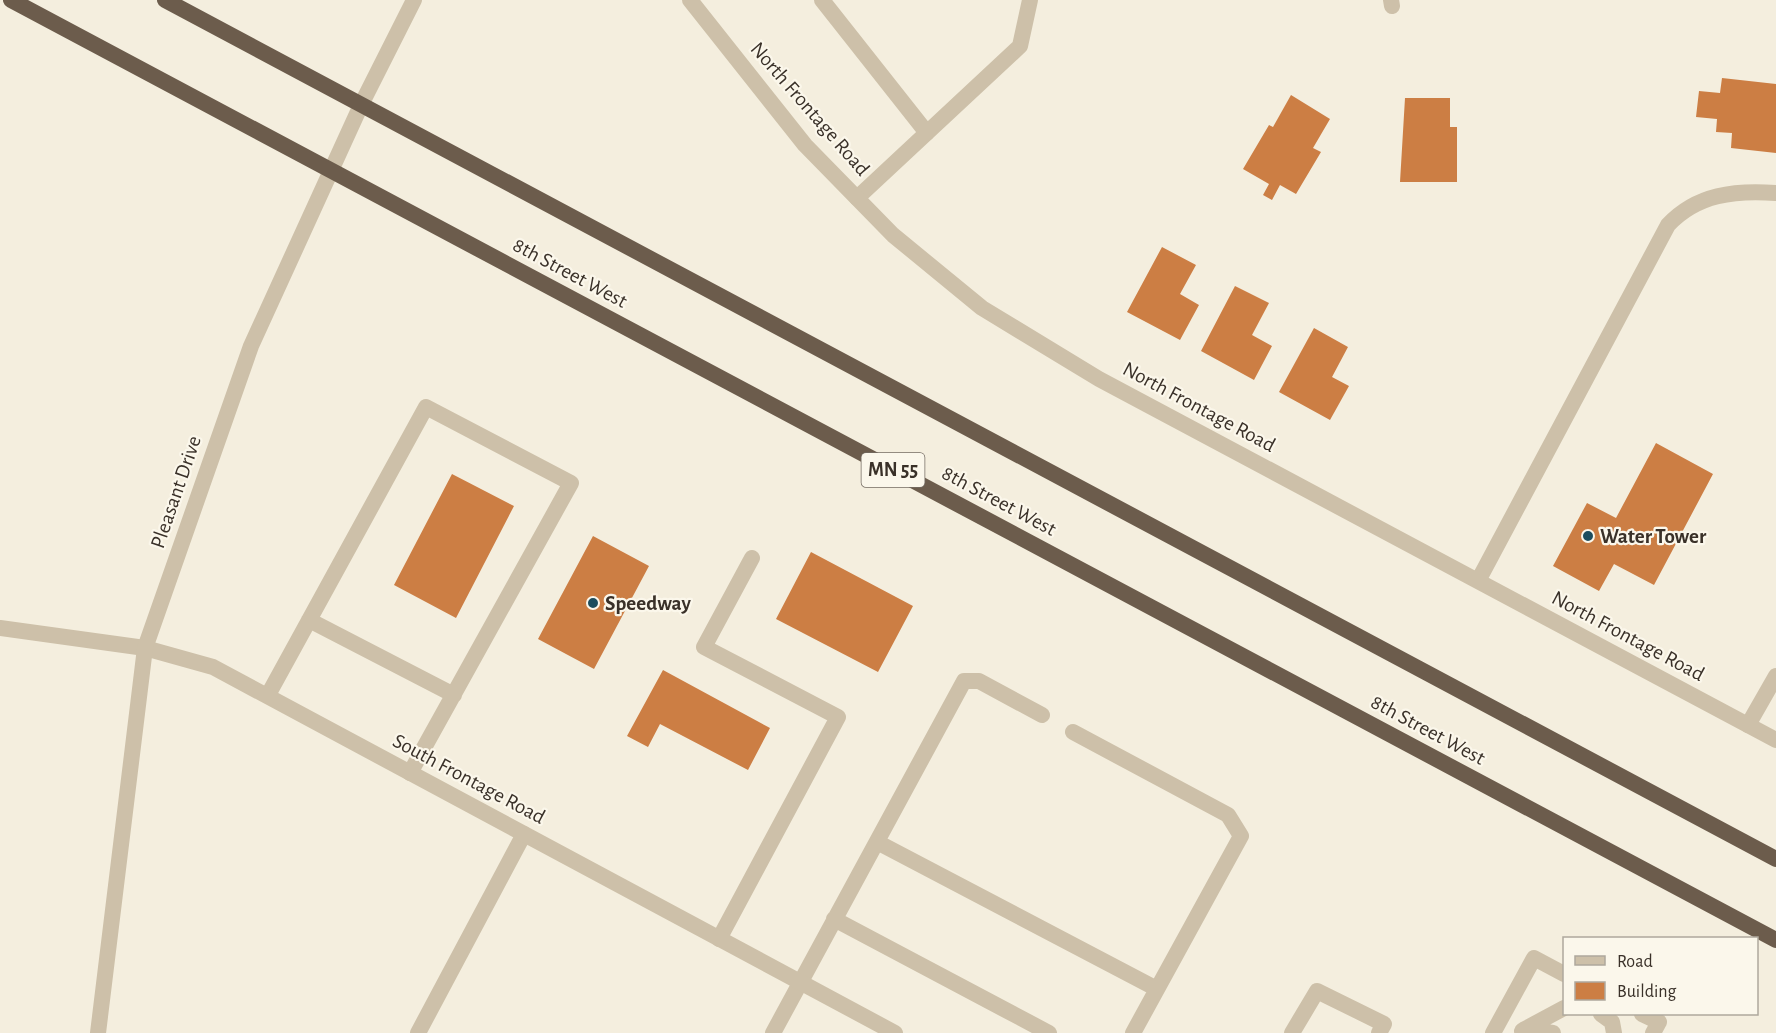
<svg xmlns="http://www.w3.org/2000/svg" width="1776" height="1033" font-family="'Alegreya Sans',sans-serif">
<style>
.building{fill:#cc7e44}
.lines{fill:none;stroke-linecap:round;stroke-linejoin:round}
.service{stroke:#cdc0a9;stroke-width:16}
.minor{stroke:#cdc0a9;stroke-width:16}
.tertiary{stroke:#cdc0a9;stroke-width:16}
.trunk{stroke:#6c5c4c;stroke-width:16}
.poi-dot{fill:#1c4d5e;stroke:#fbf7eb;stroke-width:2}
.labels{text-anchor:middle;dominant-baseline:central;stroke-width:4.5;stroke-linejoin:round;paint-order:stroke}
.shield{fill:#fbf7eb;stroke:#746c63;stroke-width:1.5}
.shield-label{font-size:20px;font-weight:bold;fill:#3a3129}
.street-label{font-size:21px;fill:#3a3129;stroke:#fbf7eb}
.poi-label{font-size:21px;font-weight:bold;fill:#3a3129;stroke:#fbf7eb;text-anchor:start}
</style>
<rect width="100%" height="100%" fill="#f4eede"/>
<path class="building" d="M1722 78 1776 84V153L1731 148 1732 133 1716 132 1717 119 1696 117 1699 91 1720 93Z
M1291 95 1330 119 1313 148 1321 152 1296 194 1280 185 1272 200 1263 195 1269 184 1243 169 1269 125 1273 127Z
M1405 98H1450V127H1457V182H1400Z
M1162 247 1196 265 1180 294 1199 305 1180 340 1127 312Z
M1235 286 1269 303 1252 335 1272 346 1254 380 1201 351Z
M1314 328 1348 347 1332 377 1349 386 1330 420 1279 392Z
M1656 443 1713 474 1654 585 1614 564 1599 591 1553 566 1587 503 1616 518Z
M452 474 514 506 456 618 394 585Z
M593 536 649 566 594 669 538 639Z
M811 552 913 606 878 672 776 619Z
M663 670 770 728 748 770 660 724 648 747 627 736Z"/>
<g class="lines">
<path class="service" d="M822 0 927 133
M1391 0 1392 6
M857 198 1020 46 1030 0
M309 620 454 695
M268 695 426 407 571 483 410 773
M1748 725 1776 676
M1073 732 1228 815 1241 836 1133 1033
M877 842 1157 989
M834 919 1049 1033
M719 939 838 717 704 647 752 558
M1601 1014 1612 1022 1614 1033
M1642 1014 1659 1022 1653 1033
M1525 1029 1564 1008
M1522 1031 1525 1029 1553 1033
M418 1033 524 834
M773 1033 964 681H979L1042 715
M1292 1033 1317 991 1384 1024 1379 1033
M1493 1033 1534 958 1564 974"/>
<path class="minor" d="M690 0 805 145 893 235 982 308 1099 379 1776 740
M1478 581 1668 225C1697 194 1735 190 1776 193
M0 628 145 648 213 667 895 1033"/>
<path class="tertiary" d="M98 1033 145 648 251 346 361 105 414 0"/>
<path class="trunk" d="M11 0 1776 940
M165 0 1776 859"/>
</g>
<g class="poi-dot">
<circle cx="1588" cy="536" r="6"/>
<circle cx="593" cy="603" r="6"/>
</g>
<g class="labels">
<rect class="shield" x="861.5" y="453" width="63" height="34" rx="4.5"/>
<g class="shield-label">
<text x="893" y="470">MN 55</text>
</g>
<g class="street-label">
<text transform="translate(810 109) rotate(49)">North Frontage Road</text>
<text transform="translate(570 273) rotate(28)">8th Street West</text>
<text transform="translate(1199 407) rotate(28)">North Frontage Road</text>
<text transform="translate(176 492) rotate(-71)">Pleasant Drive</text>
<text transform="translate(999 501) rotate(28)">8th Street West</text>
<text transform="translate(1628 636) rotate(28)">North Frontage Road</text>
<text transform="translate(1428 730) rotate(28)">8th Street West</text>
<text transform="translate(469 779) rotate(28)">South Frontage Road</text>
</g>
<g class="poi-label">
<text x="1600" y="536">Water Tower</text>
<text x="605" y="603">Speedway</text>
</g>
</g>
<rect x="1563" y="937" width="195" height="78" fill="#fbf7eb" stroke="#aea89d" stroke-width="1.5"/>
<rect x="1575" y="956" width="30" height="9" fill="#cdc0a9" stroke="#aea89d" stroke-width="1.5"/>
<text x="1617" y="967" font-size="18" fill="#3a3129">Road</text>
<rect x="1575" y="982" width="30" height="18" fill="#cc7e44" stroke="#aea89d" stroke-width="1.5"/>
<text x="1617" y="997" font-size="18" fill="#3a3129">Building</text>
</svg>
